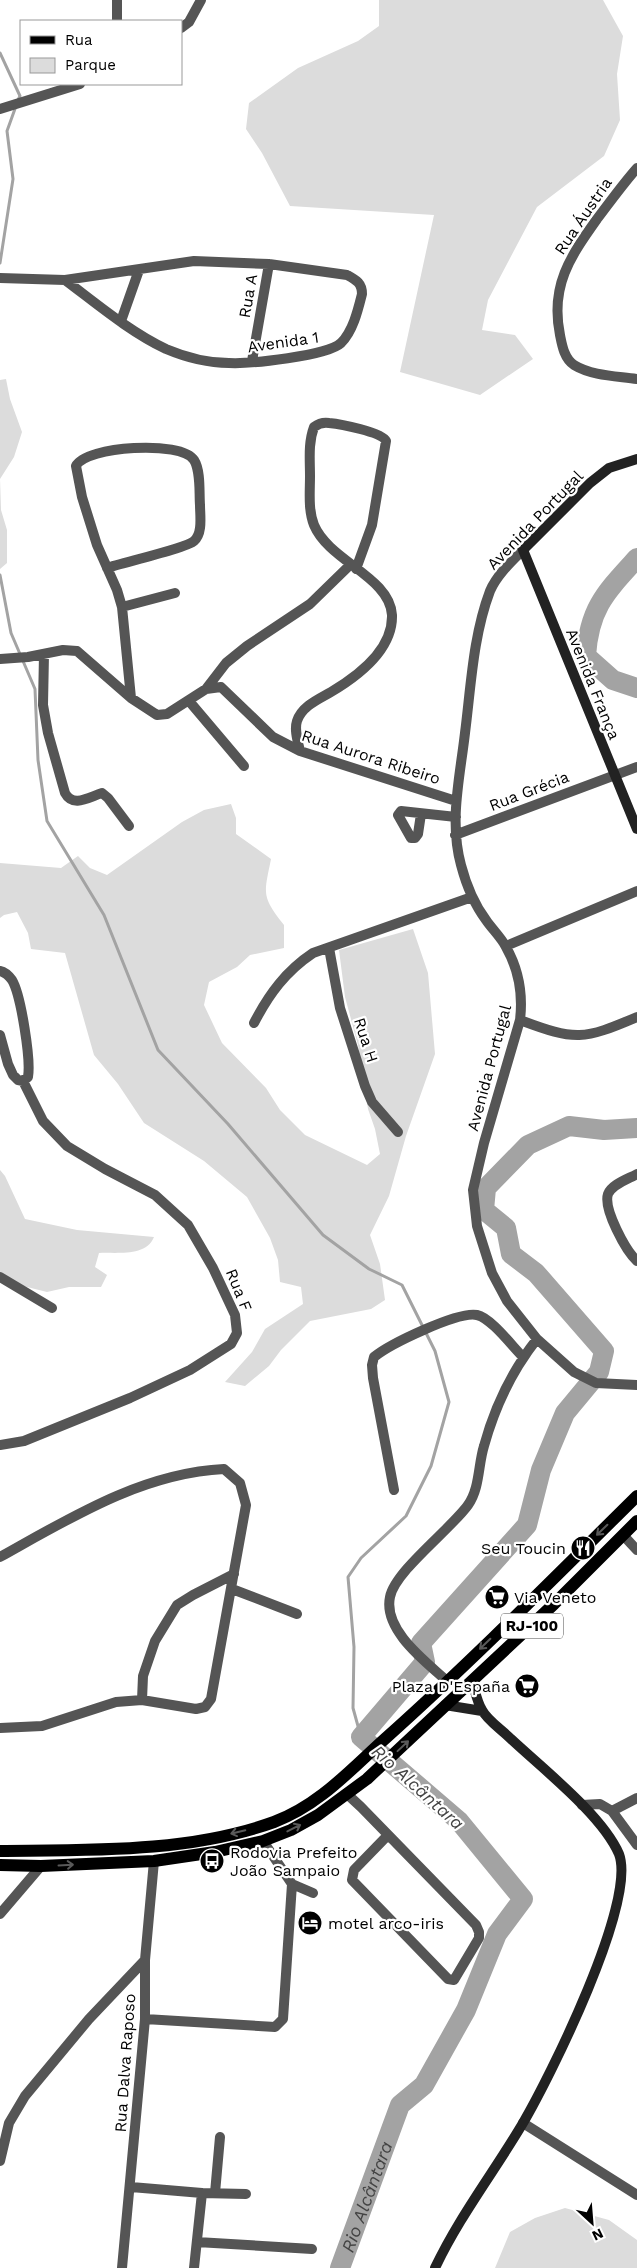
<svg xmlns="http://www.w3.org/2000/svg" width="637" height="2268" font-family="'Work Sans',sans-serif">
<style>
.green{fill:#dcdcdc}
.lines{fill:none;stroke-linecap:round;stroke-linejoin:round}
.stream{stroke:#a3a3a3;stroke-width:3}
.river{stroke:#a3a3a3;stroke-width:20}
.street{stroke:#555;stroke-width:10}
.secondary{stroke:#222;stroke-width:10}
.primary{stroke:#000;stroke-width:12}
.oneway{stroke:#595959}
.labels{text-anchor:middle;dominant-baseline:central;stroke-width:4.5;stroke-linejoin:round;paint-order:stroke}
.shield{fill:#fff;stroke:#4c4c4c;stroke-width:1}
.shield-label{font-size:15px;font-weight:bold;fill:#000}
.street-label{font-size:16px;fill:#000;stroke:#fff}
.poi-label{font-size:16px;fill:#000;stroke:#fff;text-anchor:start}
.water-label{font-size:18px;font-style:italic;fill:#444;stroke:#fff}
</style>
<rect width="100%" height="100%" fill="#fff"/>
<path class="green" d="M379 0H603L623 36 617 74 620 120 604 156 537 207 488 300 482 330 515 335 533 359 480 395 400 372 434 215 290 206 262 153 246 129 249 103 298 68 358 41 379 26Z
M6 379 10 399 22 432 14 457 0 479 1 510 7 530V563L0 569V380Z
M231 804 236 818V834L271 859C264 894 261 896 284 925V948L250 955 237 967 209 982 204 1005 222 1043 266 1088 280 1110 305 1135 367 1165 380 1154 375 1129 368 1109 358 1045 345 997 339 950 413 929 428 973 435 1054 406 1136 389 1196 370 1235 380 1264 385 1300 371 1309 310 1321 281 1350 269 1366 245 1386 225 1382 252 1352 265 1329 303 1304 301 1287 280 1282 278 1260 270 1238 247 1197 204 1161 144 1123 118 1084 94 1055 65 953 31 949 28 933 17 912 4 915 0 918V863L61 868 78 856 90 868 107 875 182 822 204 810Z
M0 1170 5 1176 25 1219 77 1230 154 1237C146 1257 117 1252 99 1253L95 1267 107 1275 101 1287H69L47 1292 23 1286 0 1274Z
M565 2208 609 2220 637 2240V2268H495L510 2232 535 2218Z"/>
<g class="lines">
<path class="stream" d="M0 53 20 96 18 100
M0 263 13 179 7 131 16 106
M0 575 11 633 35 689 38 760 47 821 104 915 158 1050 228 1124 323 1235 369 1269 402 1285 435 1351 449 1402 431 1466 406 1516 361 1558 348 1577 354 1647 353 1708 361 1737"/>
<g class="river">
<path d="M637 558C606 592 589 608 586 656L613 680 637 688"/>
<path id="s1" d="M340 2268 400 2105 424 2085 466 2010 497 1934 523 1899 459 1821 361 1737 425 1662 421 1643 527 1525 541 1470 565 1413 599 1372 604 1351 536 1273 511 1254 506 1228 484 1210 486 1188 528 1145 569 1126 604 1130 637 1128"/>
</g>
<path class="street" d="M117 21V0
M181 28 189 22 201 0
M0 109 80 84
M637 168C622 185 610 202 597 219 570 257 550 286 560 335 562 345 564 358 574 365 592 376 617 376 637 379
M0 278 65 280 194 261 269 264 347 275C356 280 362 283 362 294 358 310 353 331 341 343 327 356 250 364 229 363 208 363 185 357 166 349 130 332 97 304 65 280
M121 321 139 270
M252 361 269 264
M523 550C511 562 497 575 490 591 473 636 471 686 465 733 460 777 449 821 461 865 466 884 474 904 486 920 492 929 501 937 506 947 519 970 523 995 520 1020L484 1143 473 1190 477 1226 492 1273 507 1301 537 1339 574 1372 596 1383 637 1385
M107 568C121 563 187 548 194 541 203 533 200 516 200 505 199 492 201 471 194 460 181 440 86 446 76 466L82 497 97 545 117 590 122 607 131 698
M122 607 175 593
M44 654 43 705 48 733 65 793C73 808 89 797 102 793L108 798 129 826
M0 659 28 657 63 650 77 651 131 698 157 715 167 714 206 689 221 687 273 737 300 751 456 801
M206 689 226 663 247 646 310 604 350 565
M189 701 244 766
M300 751C298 742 294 730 297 721 302 706 319 699 331 692 358 676 393 649 392 615 390 577 329 561 314 525 308 510 310 492 310 476 310 460 308 443 314 427 318 424 323 422 329 423 340 424 382 432 386 441L372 525 356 569
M421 814 418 834 415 838H411L398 815 401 811 456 817
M455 835 637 767
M506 946 637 891
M329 948 340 1008 365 1086 372 1102 398 1132
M0 971C5 972 9 976 12 980 21 995 31 1060 28 1077L23 1081 43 1121 67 1146 105 1169 155 1195 188 1225 213 1268 235 1315 237 1333 231 1344 190 1370 130 1398 24 1441 0 1445
M520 1020C576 1041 583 1040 637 1017
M254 1023C269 994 286 971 313 953L472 897
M0 1035 8 1064 13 1075 18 1080 23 1081
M637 1174C628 1179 612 1184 608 1194 603 1209 626 1251 637 1261
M0 1277 52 1308
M394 1490 373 1378 372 1365 374 1357C390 1344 458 1311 477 1315 491 1318 512 1346 523 1357
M623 1535 637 1550
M0 1557C70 1518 142 1473 224 1469L240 1483 246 1505 211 1699 205 1707 196 1709 142 1700 116 1702 42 1726 0 1728
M232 1589 297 1614
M447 1681C425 1661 383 1630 390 1597 395 1571 451 1529 468 1505 480 1488 478 1465 484 1446 495 1406 511 1372 537 1339
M142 1700 143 1676 155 1641 177 1605 193 1595 234 1574
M347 1794 361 1807 476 1925 479 1932V1938L454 1980 448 1979 352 1880 354 1870 388 1835
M582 1805 600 1804 612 1811 637 1845
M612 1811 637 1798
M292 1884 313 1893
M0 1914 41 1866
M145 2019 275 2027 283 2019 292 1884 263 1841
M523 2123 637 2195
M0 2161 9 2123 25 2096 89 2019 145 1960
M131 2187 202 2193 246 2194
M215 2193 220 2137
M197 2242 312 2249
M122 2268 145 2019V1960L154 1861
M194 2268 202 2193"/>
<path class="secondary" d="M637 459 609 468 590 483 523 550 637 829
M445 1705 482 1711
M435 2268C459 2217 494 2172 523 2123 550 2077 637 1902 619 1854 602 1815 543 1769 511 1739 502 1730 487 1720 482 1710 477 1702 475 1690 472 1681"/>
<path class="primary" d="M0 1851C90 1850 188 1853 274 1822 320 1805 352 1768 387 1737 473 1660 555 1577 637 1496
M0 1865 41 1866 154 1861 215 1852 263 1841 291 1830 318 1815 367 1779 554 1604 637 1521"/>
</g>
<defs><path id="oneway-shaft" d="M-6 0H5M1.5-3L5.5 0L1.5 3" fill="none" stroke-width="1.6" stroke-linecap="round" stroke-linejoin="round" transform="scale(1.25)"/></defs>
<g class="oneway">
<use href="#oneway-shaft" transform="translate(602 1530) rotate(136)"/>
<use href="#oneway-shaft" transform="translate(485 1644) rotate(136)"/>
<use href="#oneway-shaft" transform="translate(403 1746) rotate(-43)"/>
<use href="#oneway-shaft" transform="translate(294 1828) rotate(-27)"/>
<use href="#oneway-shaft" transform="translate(238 1832) rotate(167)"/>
<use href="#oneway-shaft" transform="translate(66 1865) rotate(-3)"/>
</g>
<defs>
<symbol id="restaurant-disc" viewBox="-11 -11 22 22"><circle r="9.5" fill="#000" stroke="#fff"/><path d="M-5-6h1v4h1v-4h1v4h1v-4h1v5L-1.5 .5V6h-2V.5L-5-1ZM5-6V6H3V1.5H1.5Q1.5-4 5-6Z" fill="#fff"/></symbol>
<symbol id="supermarket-disc" viewBox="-11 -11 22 22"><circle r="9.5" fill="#000" stroke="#fff"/><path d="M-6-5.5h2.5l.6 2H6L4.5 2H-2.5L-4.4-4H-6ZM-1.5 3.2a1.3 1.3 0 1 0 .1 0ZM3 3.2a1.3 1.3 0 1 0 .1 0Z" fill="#fff"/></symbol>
<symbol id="bus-disc" viewBox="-11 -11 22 22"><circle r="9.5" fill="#000" stroke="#fff"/><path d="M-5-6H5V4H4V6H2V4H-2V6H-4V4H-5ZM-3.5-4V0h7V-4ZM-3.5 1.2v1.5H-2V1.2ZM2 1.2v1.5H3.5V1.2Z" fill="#fff"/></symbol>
<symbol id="hotel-disc" viewBox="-11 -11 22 22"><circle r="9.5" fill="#000" stroke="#fff"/><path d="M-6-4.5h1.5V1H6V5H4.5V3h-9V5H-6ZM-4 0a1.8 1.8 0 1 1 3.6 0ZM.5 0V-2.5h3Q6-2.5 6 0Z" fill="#fff"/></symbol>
</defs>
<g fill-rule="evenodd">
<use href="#restaurant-disc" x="569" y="1534" width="28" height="28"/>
<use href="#supermarket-disc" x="483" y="1583" width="28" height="28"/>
<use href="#supermarket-disc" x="513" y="1672" width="28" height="28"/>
<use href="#bus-disc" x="198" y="1847" width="28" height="28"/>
<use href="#hotel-disc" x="296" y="1909" width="28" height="28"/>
</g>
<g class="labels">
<rect class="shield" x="501" y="1613.5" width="62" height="25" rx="4"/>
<g class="shield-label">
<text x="532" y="1626">RJ-100</text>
</g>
<g class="street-label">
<text transform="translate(583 216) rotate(-56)">Rua Áustria</text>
<text transform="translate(248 296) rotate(-80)">Rua A</text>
<text transform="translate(283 342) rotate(-8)">Avenida 1</text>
<text transform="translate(535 520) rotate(-46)">Avenida Portugal</text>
<text transform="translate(593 684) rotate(68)">Avenida França</text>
<text transform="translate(371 757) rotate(18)">Rua Aurora Ribeiro</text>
<text transform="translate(529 791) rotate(-21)">Rua Grécia</text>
<text transform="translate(366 1040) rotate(72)">Rua H</text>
<text transform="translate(489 1068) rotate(-75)">Avenida Portugal</text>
<text transform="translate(239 1290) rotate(68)">Rua F</text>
<text transform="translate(125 2063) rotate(-86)">Rua Dalva Raposo</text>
</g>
<g class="poi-label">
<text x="566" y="1548" text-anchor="end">Seu Toucin</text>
<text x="514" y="1597">Via Veneto</text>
<text x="510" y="1686" text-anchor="end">Plaza D'España</text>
<text x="230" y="1852">Rodovia Prefeito<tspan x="230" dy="18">João Sampaio</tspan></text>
<text x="328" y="1923">motel arco-iris</text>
</g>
<g class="water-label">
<text transform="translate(418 1787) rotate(42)">Rio Alcântara</text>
<text stroke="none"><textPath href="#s1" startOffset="76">Rio Alcântara</textPath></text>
</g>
</g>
<rect x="20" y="20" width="162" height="65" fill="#ffffff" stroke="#999999"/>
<rect x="30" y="36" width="25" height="8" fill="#000000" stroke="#999999"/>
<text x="65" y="45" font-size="15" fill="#000000">Rua</text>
<rect x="30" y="58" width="25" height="15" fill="#dcdcdc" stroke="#999999"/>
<text x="65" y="70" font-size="15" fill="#000000">Parque</text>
<g transform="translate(592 2223) rotate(154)" stroke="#ffffff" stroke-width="4" paint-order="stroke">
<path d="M0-4L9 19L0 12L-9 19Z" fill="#000000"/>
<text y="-8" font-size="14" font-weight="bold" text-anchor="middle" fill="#000000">N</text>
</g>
</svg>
